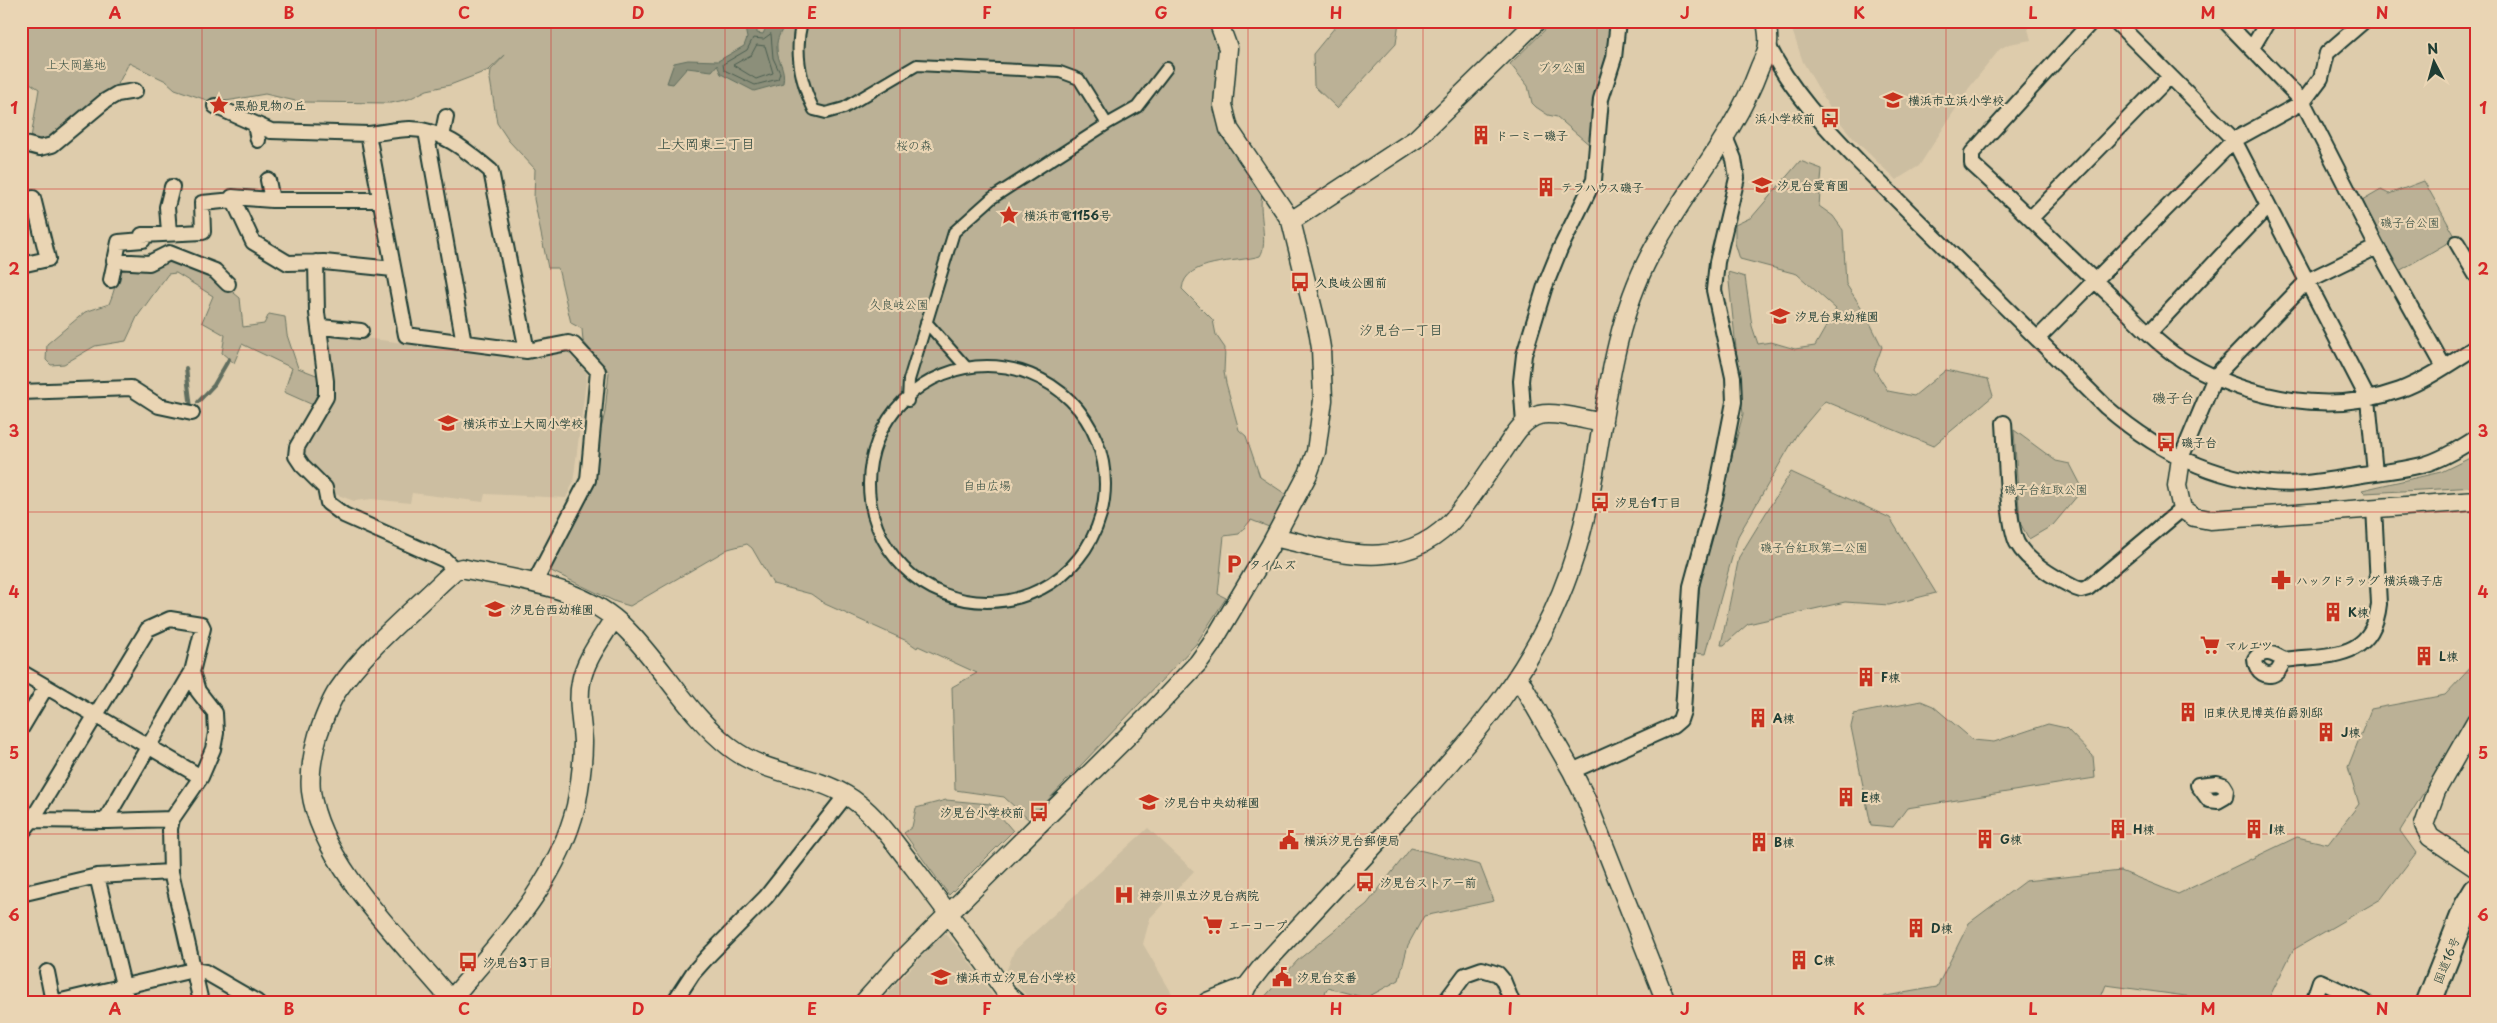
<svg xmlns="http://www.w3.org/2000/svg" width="2497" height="1023" font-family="'Playpen Sans','Klee One',sans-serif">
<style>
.built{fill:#ccbea1}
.green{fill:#bbb196;stroke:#6d7765}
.water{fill:#8c8f7a;stroke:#606e5e}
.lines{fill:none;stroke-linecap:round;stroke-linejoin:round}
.shore{stroke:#4b5e50;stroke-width:1}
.stream{stroke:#606e5e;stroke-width:4}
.pedestrian-casing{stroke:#1f3d34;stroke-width:14}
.minor-casing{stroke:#1f3d34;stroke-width:18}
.tertiary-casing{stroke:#1f3d34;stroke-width:21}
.trunk-casing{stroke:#1f3d34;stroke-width:28}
.pedestrian{stroke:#ead5b4;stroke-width:10}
.minor{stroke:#ead5b4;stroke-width:14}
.tertiary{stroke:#ead5b4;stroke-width:18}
.trunk{stroke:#ead5b4;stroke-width:24}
.grid{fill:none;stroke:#d62828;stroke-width:1;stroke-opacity:0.55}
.labels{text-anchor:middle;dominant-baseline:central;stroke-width:4.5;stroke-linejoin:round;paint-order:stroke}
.park-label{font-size:12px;fill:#2f493e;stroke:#ead5b4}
.poi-label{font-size:12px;font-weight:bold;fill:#1f3d34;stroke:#ead5b4;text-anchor:start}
.street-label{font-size:12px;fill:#1f3d34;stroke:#ead5b4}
.neighbourhood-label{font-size:14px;fill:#1f3d34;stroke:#ead5b4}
.neatline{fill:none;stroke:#d62828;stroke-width:2}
.grid-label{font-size:16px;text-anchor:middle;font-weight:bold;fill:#d62828}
</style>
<rect width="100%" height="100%" fill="#deccac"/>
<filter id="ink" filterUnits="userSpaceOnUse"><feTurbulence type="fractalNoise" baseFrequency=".02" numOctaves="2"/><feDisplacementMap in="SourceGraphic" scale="10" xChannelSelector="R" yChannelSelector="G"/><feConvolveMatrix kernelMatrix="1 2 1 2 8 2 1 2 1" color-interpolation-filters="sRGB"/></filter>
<g filter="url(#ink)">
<path class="built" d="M1789 21H2026L2031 40 2009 44 2000 49 1969 88 1919 166 1896 180 1853 138 1832 112 1803 62Z
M330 334 531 358 567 351 587 373 573 483 566 498 485 494 483 502 412 493 410 503 372 499 354 501 330 492 300 457V451L331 396 325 338Z
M1148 828 1194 871 1150 918 1143 944 1177 1002 1031 1001 1006 972 1014 951Z
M943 933 946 934 962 952 997 1002H880Z"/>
<path class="green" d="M21 21H1211L1219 50 1216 84V110L1254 177 1255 185 1262 196C1258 213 1269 243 1260 256 1238 263 1185 258 1182 289L1213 320 1216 335 1225 348 1224 372 1226 383 1239 430 1246 436 1260 477 1287 495 1269 527 1251 520 1239 534 1224 536 1218 594 1226 598 1196 644 1029 820 1004 797 955 790 952 687 977 673 918 646 917 648 907 641 825 604 811 594 773 584 752 548 747 544 728 549 630 606 616 602 549 570 594 459 605 412 609 372 583 341 582 329 571 323 558 268H548L534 199 535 169 509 141 497 123 490 79 491 70 506 54 489 70 450 85 427 90 409 99 391 103 300 102 265 94 215 103 175 89 166 81 129 63 116 88 45 143 30 144 39 89 21 77Z
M1340 21H1399L1396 44 1337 108 1314 86 1313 54Z
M1554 21H1610L1605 61 1592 107 1591 146 1557 117 1548 115 1536 107 1532 103 1528 86 1510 64Z
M1800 161 1822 169 1819 206 1833 216 1843 230 1846 284 1865 313 1882 347 1874 369 1888 391 1914 396 1946 370 1988 379 1993 396 1933 446 1825 401 1797 434 1738 536 1705 654 1693 653 1701 575 1743 414 1728 272 1745 277 1752 326 1758 344 1771 342 1795 349 1815 346 1836 309 1797 274 1740 259 1735 243V225L1752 217Z
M2424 181 2456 238 2399 271 2362 201 2381 190 2389 194Z
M162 258 210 273 240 298 243 327 264 324 269 314 285 317 287 335 298 368 319 376V389L313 405 284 392 292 368 242 344 234 363 222 353 225 335 202 322 213 296 176 273 168 274 137 317 126 341 95 346 64 364 51 365 46 360 47 344 85 312 109 304C114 293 116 281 120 269Z
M2014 430 2056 461 2070 464 2083 489 2053 525 2029 539 2020 523Z
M2476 455V487L2365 493 2362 490 2441 472Z
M1791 472 1890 518 1936 593 1889 605 1845 602 1748 624 1724 645H1721L1739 557Z
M2476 662V707L2400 831 2416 853 2381 899 2293 950 2267 1002H2229L2106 985 2099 1002H1876L1886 996 1937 987 1969 923 2025 881 2121 871 2178 894 2297 837 2328 844 2359 804 2348 767 2371 709 2445 695Z
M1921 701 1933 706 1973 740 1994 742 2048 724 2066 728 2093 756 2095 778 1907 808 1893 827 1871 825 1851 727 1854 714Z
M946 800 990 804 1013 831 949 895 904 833 912 827 916 808Z
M1411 848 1480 865 1494 901 1424 916 1408 945 1399 980 1366 998 1328 988 1320 1002H1260L1298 960 1367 904Z"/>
<path class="water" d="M749 21H757V33L763 34 769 21H786C783 31 776 36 777 48 777 62 786 67 783 83L754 91 721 74 717 65 712 71 687 68 673 84 667 83 674 63 688 60 718 61 744 46 747 38 745 28Z"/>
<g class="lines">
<path class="shore" d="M771 34 773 58 780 73 778 79 755 85 724 70 723 64 747 50 753 38 763 39Z
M757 45 765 46 773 73 756 79 733 65 751 55Z"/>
<path class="stream" d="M186 368 191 408
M198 402 214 385 229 359"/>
<defs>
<path id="pedestrian" d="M802 21C794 52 800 81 814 110L826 113 844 108 917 65 1060 72 1079 79 1107 124
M926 322 966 367
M869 484a118 118 0 1 1 236 0a118 118 0 1 1-236 0Z
M908 401 909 380 954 232 992 198 1107 124 1137 107 1167 68"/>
<path id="minor" d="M2092 21 1972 153V164C2020 207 2065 253 2112 297 2136 320 2160 348 2189 364 2251 400 2331 415 2400 390 2427 380 2452 362 2476 347
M2115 21 2234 140 2368 399 2375 473
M2225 21 2303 102 2377 247 2444 367
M1768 45C1790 90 1826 128 1860 163L2106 407C2161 455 2231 489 2306 483 2324 481 2343 478 2362 475 2382 472 2402 470 2422 465 2441 460 2459 449 2476 438
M2252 48 2268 21
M215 106 271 131 368 134
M255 125 258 140
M426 131 464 343
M442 137 446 117
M21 143 40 148 52 145 105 101 117 94 135 91
M268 180 272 200
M379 200H272L232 197 253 242 288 263 324 262 393 269
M21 201 33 198 48 259 21 265
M2031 218 2170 76
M169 232 167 207 172 187
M2457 243 2476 275
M114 261 149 263 169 253 215 271 228 284
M316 262 317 313 326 381V397L297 447 296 456 302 465 325 488 328 503 344 515 445 560 455 570
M111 280 119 242 143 240 142 235 203 232 202 203 234 200
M321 327 361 331
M2149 333 2267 207
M2038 338 2234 140 2303 102 2321 78 2327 53 2364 21
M527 351 491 171C468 152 442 129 410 129 396 129 381 133 368 134L406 335 527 351 568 343 574 345 598 371 588 480 534 584
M21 392 131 388 159 406 192 413
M2004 423C2006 450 2007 522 2017 543 2028 563 2055 578 2075 588L2081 590 2088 588 2182 509
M1524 424 1521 381 1524 355 1545 286 1560 249 1594 180 1601 99 1614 58 1618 21
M2181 458 2215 377 2222 369 2307 281 2377 247
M2284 660C2274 654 2264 648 2255 659 2255 671 2268 681 2278 671 2280 668 2282 664 2284 660 2329 654 2373 661 2379 604L2374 507
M21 672 201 777
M192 672 198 691 215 713 216 733 213 749 201 777 172 819 170 829 171 872 201 1002
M21 729 46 687
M1572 771 1673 726 1680 720 1683 711 1691 586 1716 494 1734 402 1733 377 1714 290 1717 262 1737 178 1734 159 1725 137
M2217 783 2223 785 2226 790 2225 797 2218 801 2209 800 2198 785Z
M32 820 148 629 170 619 201 624 203 628 192 672 105 821
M21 834 32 820 108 821 172 819
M97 876 127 1002
M21 894 97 876 171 872
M47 972 53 1002
M57 1002 193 970 205 972 257 1002
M674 1002 693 973 709 955 766 897 846 795
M1445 1002 1465 975 1482 969 1498 974 1503 980 1512 1002
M2313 1002 2320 981 2365 1002"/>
<path id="tertiary" d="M1291 221 1416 139 1537 21
M2181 458 2177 486 2182 509 2194 517 2210 520 2476 501
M1275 537C1340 553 1408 576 1458 514 1474 495 1487 473 1502 453 1512 439 1521 420 1539 415 1555 411 1585 420 1603 423
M1518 677 1572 771 1586 799 1666 1002
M2476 721 2436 791 2424 825 2430 837 2476 868
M451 1000C405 944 320 864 311 791 309 772 313 753 318 735 323 721 329 703 338 690 366 649 407 616 443 581L455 570 462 568C518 581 584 585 626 629 663 666 689 716 731 748 766 775 809 773 846 795 875 812 894 843 915 869 946 910 977 952 1007 994L1016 1002
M449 1002C499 942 557 884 576 806 580 785 583 764 583 742 582 722 577 701 581 682 585 659 603 637 614 618
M864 1002 900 962 1149 715 1198 663 1211 645 1270 546 1308 474 1316 452 1323 400 1321 348 1318 330 1291 221 1229 129 1223 105 1228 48 1218 21
M1207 1002 1247 986
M1240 1002 1247 986 1261 968C1306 919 1351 870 1396 822 1470 741 1533 676 1570 570 1606 468 1599 352 1650 255 1683 191 1734 137 1759 69 1762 61 1768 52 1768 43 1769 36 1767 28 1766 21"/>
<path id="trunk" d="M2429 1002 2467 906 2476 891"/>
</defs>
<use href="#pedestrian" class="pedestrian-casing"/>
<use href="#minor" class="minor-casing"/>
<use href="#tertiary" class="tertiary-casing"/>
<use href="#trunk" class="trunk-casing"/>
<use href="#pedestrian" class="pedestrian"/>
<use href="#minor" class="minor"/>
<use href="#tertiary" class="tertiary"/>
<use href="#trunk" class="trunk"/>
</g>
</g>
<path class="grid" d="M202 21V1002M376 21V1002M551 21V1002M725 21V1002M900 21V1002M1074 21V1002M1248 21V1002M1423 21V1002M1597 21V1002M1772 21V1002M1946 21V1002M2121 21V1002M2295 21V1002M21 189H2476M21 350H2476M21 512H2476M21 673H2476M21 834H2476"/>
<defs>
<symbol id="school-bare" viewBox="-9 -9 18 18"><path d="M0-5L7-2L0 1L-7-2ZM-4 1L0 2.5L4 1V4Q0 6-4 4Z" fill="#c8321e" stroke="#ead5b4" stroke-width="2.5" paint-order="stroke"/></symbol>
<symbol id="sight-bare" viewBox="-9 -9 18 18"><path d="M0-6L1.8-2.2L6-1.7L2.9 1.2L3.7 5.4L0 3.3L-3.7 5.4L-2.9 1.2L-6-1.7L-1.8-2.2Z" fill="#c8321e" stroke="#ead5b4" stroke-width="2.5" paint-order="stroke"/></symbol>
<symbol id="bus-bare" viewBox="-9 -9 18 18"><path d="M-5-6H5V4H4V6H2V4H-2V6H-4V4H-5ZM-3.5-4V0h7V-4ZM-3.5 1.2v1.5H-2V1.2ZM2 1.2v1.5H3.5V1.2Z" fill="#c8321e" stroke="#ead5b4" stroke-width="2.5" paint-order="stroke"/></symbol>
<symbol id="building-bare" viewBox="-9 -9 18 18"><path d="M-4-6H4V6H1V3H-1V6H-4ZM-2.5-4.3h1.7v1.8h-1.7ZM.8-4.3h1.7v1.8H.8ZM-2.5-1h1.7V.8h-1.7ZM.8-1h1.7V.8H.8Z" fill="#c8321e" stroke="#ead5b4" stroke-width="2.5" paint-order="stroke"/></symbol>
<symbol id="parking-bare" viewBox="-9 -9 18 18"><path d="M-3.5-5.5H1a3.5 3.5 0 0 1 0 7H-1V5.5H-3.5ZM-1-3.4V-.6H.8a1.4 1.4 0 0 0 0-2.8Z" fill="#c8321e" stroke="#ead5b4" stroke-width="2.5" paint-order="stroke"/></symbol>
<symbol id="pharmacy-bare" viewBox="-9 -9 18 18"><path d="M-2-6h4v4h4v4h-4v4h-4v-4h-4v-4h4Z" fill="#c8321e" stroke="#ead5b4" stroke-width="2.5" paint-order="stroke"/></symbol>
<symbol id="supermarket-bare" viewBox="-9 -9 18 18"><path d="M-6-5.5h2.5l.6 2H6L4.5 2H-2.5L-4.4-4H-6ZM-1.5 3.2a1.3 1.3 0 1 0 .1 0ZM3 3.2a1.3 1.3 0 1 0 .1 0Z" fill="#c8321e" stroke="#ead5b4" stroke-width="2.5" paint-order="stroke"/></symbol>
<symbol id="civic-bare" viewBox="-9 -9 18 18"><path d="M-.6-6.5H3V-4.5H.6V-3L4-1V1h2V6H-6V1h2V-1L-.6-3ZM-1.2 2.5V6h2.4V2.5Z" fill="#c8321e" stroke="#ead5b4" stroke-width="2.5" paint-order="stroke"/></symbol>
<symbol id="hospital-bare" viewBox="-9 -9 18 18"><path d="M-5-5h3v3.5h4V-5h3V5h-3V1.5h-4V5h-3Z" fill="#c8321e" stroke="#ead5b4" stroke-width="2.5" paint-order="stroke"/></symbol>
</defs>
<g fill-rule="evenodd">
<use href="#school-bare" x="1879" y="86" width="28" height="28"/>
<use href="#sight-bare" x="205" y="91" width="28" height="28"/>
<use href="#bus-bare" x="1816" y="104" width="28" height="28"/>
<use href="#building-bare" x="1467" y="121" width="28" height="28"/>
<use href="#school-bare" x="1748" y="171" width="28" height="28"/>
<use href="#building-bare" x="1532" y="173" width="28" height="28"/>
<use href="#sight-bare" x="995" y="201" width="28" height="28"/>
<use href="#bus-bare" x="1286" y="268" width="28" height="28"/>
<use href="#school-bare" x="1766" y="302" width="28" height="28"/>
<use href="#school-bare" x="434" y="409" width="28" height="28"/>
<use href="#bus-bare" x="2152" y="428" width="28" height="28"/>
<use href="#bus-bare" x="1586" y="488" width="28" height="28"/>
<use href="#parking-bare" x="1220" y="550" width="28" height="28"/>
<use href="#pharmacy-bare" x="2267" y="566" width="28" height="28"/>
<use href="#school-bare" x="481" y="595" width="28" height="28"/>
<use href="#building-bare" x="2319" y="598" width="28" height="28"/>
<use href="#supermarket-bare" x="2196" y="631" width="28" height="28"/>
<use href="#building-bare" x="2410" y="642" width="28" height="28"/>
<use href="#building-bare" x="1852" y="663" width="28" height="28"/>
<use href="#building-bare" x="2174" y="698" width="28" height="28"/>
<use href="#building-bare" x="1744" y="704" width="28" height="28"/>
<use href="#building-bare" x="2312" y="718" width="28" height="28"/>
<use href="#building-bare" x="1832" y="783" width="28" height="28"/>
<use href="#school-bare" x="1135" y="788" width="28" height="28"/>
<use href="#bus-bare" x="1025" y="798" width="28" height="28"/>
<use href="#building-bare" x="2104" y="815" width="28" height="28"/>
<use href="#building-bare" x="2240" y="815" width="28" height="28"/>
<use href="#building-bare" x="1971" y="825" width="28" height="28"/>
<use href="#civic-bare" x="1275" y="826" width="28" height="28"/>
<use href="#building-bare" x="1745" y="828" width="28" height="28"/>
<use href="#bus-bare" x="1351" y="868" width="28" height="28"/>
<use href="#hospital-bare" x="1110" y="881" width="28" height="28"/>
<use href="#supermarket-bare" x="1199" y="911" width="28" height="28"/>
<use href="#building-bare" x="1902" y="914" width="28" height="28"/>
<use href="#building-bare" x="1785" y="946" width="28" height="28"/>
<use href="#bus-bare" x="454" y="948" width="28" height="28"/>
<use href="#school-bare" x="927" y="963" width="28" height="28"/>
<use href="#civic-bare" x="1268" y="963" width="28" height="28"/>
</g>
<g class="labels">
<g class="park-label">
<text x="76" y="64">上大岡墓地</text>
<text x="1562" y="67">ブタ公園</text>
<text x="914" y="145">桜の森</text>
<text x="2410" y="222">磯子台公園</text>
<text x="899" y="304">久良岐公園</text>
<text x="987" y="485">自由広場</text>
<text x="2046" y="489">磯子台紅取公園</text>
<text x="1814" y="547">磯子台紅取第二公園</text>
</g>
<g class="poi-label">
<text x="1908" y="100">横浜市立浜小学校</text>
<text x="234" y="105">黒船見物の丘</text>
<text x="1815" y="118" text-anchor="end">浜小学校前</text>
<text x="1496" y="135">ドーミー磯子</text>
<text x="1777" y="185">汐見台愛育園</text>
<text x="1561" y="187">テラハウス磯子</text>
<text x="1024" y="215">横浜市電1156号</text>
<text x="1315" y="282">久良岐公園前</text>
<text x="1795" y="316">汐見台東幼稚園</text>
<text x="463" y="423">横浜市立上大岡小学校</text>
<text x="2181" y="442">磯子台</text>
<text x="1615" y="502">汐見台1丁目</text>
<text x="1249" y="564">タイムズ</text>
<text x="2296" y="580">ハックドラッグ 横浜磯子店</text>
<text x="510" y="609">汐見台西幼稚園</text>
<text x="2348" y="612">K棟</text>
<text x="2225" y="645">マルエツ</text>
<text x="2439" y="656">L棟</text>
<text x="1881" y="677">F棟</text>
<text x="2203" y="712">旧東伏見博英伯爵別邸</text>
<text x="1773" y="718">A棟</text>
<text x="2341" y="732">J棟</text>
<text x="1861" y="797">E棟</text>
<text x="1164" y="802">汐見台中央幼稚園</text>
<text x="1024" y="812" text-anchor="end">汐見台小学校前</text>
<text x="2133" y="829">H棟</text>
<text x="2269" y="829">I棟</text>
<text x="2000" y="839">G棟</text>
<text x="1304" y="840">横浜汐見台郵便局</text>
<text x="1774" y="842">B棟</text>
<text x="1380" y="882">汐見台ストアー前</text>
<text x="1139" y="895">神奈川県立汐見台病院</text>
<text x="1228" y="925">エーコープ</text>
<text x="1931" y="928">D棟</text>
<text x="1814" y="960">C棟</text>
<text x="483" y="962">汐見台3丁目</text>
<text x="956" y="977">横浜市立汐見台小学校</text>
<text x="1297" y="977">汐見台交番</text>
</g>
<g class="street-label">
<text transform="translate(2446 960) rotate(-68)">国道16号</text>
</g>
<g class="neighbourhood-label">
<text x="706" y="143">上大岡東三丁目</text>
<text x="1401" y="329">汐見台一丁目</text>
<text x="2173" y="397">磯子台</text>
</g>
</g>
<rect width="2497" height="1023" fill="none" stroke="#ead5b4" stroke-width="55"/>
<g transform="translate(2434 62) rotate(354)" stroke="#ead5b4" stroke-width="4" paint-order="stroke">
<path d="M0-4L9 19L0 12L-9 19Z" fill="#1f3d34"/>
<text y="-8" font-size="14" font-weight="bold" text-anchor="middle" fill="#1f3d34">N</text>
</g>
<rect x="28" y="28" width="2442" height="968" class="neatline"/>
<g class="grid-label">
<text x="115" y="19">A</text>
<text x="289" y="19">B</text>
<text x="464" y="19">C</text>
<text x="638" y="19">D</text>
<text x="812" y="19">E</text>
<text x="987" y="19">F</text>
<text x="1161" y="19">G</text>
<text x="1336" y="19">H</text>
<text x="1510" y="19">I</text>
<text x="1685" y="19">J</text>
<text x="1859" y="19">K</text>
<text x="2033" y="19">L</text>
<text x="2208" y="19">M</text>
<text x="2382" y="19">N</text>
<text x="14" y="114">1</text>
<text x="2483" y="114">1</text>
<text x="14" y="275">2</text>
<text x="2483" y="275">2</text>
<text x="14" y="437">3</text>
<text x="2483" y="437">3</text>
<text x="14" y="598">4</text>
<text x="2483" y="598">4</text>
<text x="14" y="759">5</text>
<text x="2483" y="759">5</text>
<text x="14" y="921">6</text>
<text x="2483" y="921">6</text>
<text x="115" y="1015">A</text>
<text x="289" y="1015">B</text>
<text x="464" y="1015">C</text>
<text x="638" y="1015">D</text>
<text x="812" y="1015">E</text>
<text x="987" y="1015">F</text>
<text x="1161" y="1015">G</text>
<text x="1336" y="1015">H</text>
<text x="1510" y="1015">I</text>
<text x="1685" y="1015">J</text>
<text x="1859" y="1015">K</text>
<text x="2033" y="1015">L</text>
<text x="2208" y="1015">M</text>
<text x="2382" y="1015">N</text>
</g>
</svg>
